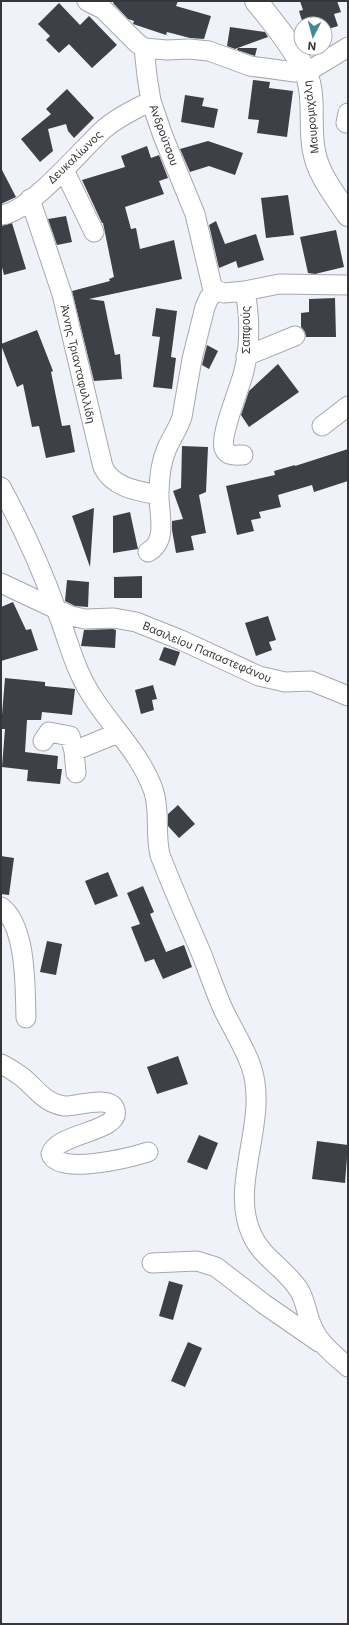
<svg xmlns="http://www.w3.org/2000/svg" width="349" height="1625" font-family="Inter,sans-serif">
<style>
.building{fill:#3e4047}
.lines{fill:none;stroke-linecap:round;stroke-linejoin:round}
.street-casing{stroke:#a6a7b0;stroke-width:21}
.secondary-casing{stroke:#a6a7b0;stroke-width:24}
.street{stroke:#fff;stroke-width:19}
.secondary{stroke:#fff;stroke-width:22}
.labels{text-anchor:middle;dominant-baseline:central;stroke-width:4;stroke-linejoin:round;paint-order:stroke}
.street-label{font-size:11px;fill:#36363a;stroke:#fff}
</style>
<rect width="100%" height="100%" fill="#f0f2fa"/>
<path class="building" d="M114 1H178L176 6 211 16 204 39 190 38 167 32 166 35 133 24 134 21 128 19 113 3Z
M300 1H337L341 12 334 14 338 26 325 30V24H320L318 19 303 24 299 11 303 10Z
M59 3 80 25 89 16 117 45 92 68 69 44 59 53 46 40 50 36 38 24Z
M230 27 265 32 268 37 235 49 227 46Z
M238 48H257L255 56 237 50Z
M253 80 270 82 269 88 293 91 287 137 257 133 259 120 248 119Z
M67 89 94 118 74 138 68 131 66 124 48 129 53 151 40 162 21 139 51 114 46 109Z
M185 95 204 98 202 106 218 109 214 128 181 122Z
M208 141 243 153 235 175 209 166 190 172 180 149Z
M147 146 151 158 159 155 168 178 159 181 164 194 125 207 131 229 136 228 140 249 174 240 182 279 89 299 104 301 115 355 120 354 122 379 94 381 72 291 110 281 109 279 114 277 103 223H102L82 180 125 167 121 156Z
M1 168 16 197 1 204Z
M288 195 294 235 266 238 261 198Z
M66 216 72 242 57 245 48 219Z
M216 221 225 244 256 234 264 260 238 268 236 261 219 268 209 225Z
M12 223 26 269 4 275 1 263V226Z
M336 230 344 267 315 274 308 273 300 237Z
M335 298 336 337H306L305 332 301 327V313L309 312V299Z
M156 308 177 311 171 357 176 358 172 389 153 387 160 337 152 336Z
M37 330 53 371 51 372 62 426 70 425 75 452 46 458 39 426 32 427 23 384 17 387 1 345V344Z
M207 345 218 351 209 369 202 365Z
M278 364 299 392 249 427 241 415 249 391Z
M182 446 208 447 206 492 199 495 206 533 191 536 194 550 176 553 172 530V521L183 519 173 491 181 488Z
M348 449V481L314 492 312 485 278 495 281 507 259 512 261 518 251 520 254 531 237 535 226 486 275 475 274 471 295 465V466Z
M94 508 90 567 72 516Z
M130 512 138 549 113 553V516Z
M142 576V598H114V577Z
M67 580 89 582 88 607 75 606 65 601Z
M13 602 26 630 31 629 38 650 1 661V607Z
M268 616 276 640 269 642 272 650 256 656 245 623Z
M113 629 116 630 115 648 81 646 84 630Z
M164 647 180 652 175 666 159 660Z
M5 678 45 682V686L75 689 72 715 42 712 41 720H27L25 752 58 756 57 769H62L60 784 27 781 28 770 2 767 5 729H1V727Z
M153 685 157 699 152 700 154 710 141 714 135 690Z
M178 805 195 824 179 838 168 826V814Z
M1 856 14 858 9 895 1 894Z
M108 872 118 896 95 905 85 881Z
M143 886 154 912 150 914 166 952 184 945 192 967 163 979 154 959 145 962 131 927 140 924 127 893Z
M47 941 62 944 56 975 40 972Z
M178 1056 188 1084 157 1094 147 1067Z
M199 1135 218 1143 207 1170 187 1162Z
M317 1141 348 1145 345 1183 312 1179Z
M169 1281 183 1285 173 1320 159 1316Z
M188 1342 202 1348 185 1387 171 1381Z"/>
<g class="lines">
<defs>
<path id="street" d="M87 1 103 9 137 43 144 48 167 50 189 49 209 51 250 66 295 72 312 69 348 47
M144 48 147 76 151 101 163 136 195 214 212 286 216 290 224 293 245 291 279 284 348 285
M346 123 348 113
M64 170 94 232
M30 199 62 294 103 467C113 488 138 491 159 495
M1 215C29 213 82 149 104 129 118 117 135 109 151 101
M246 356 295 336
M322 426 348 406
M243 455C236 455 227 457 224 448 220 434 240 388 244 371 250 345 250 317 245 291
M1 487C22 526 41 567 56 609 65 630 70 653 80 674 99 717 139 747 154 792 160 812 155 834 160 855 173 889 188 922 202 955 209 973 215 991 223 1009 232 1028 244 1046 251 1066 270 1120 228 1185 252 1235 262 1258 286 1269 299 1290 305 1299 306 1311 310 1321 317 1342 332 1353 348 1367
M148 552C169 541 158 512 159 493 159 478 161 462 167 448 172 437 178 429 182 417L192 359 205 307 209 298 216 290
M1 583 71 616 85 619 114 618 136 622 181 640 259 676 285 682 311 681 348 696
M43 741 49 732 70 736 74 751 118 733
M74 751 76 773
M1 907C27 926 25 989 26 1018
M1 1064C8 1067 15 1072 22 1077 36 1088 44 1103 64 1106 75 1107 111 1094 115 1110 121 1132 56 1133 51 1154 59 1176 132 1157 148 1152
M152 1263 197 1261 216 1267 264 1304 319 1342"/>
<path id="secondary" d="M256 1C270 18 302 58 308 79 315 102 309 128 314 151 318 175 336 196 348 215"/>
</defs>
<use href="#street" class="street-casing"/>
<use href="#secondary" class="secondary-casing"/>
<use href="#street" class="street"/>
<use href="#secondary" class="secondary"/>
</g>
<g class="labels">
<g class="street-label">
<text transform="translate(311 117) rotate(-96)">Μαυρομιχάλη</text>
<text transform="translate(164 135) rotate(70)">Ανδρούτσου</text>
<text transform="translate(75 157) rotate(-44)">Δευκαλίωνος</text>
<text transform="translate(246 330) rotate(-90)">Σαπφούς</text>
<text transform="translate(78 364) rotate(77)">Άννης Τριανταφυλλίδη</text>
<text transform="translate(207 652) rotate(23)">Βασιλείου Παπαστεφάνου</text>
</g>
</g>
<rect width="349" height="1625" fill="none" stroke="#36363a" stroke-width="4"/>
<g transform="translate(313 36) rotate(186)"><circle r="19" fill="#ffffff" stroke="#afafb0"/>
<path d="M0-3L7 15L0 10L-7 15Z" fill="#428794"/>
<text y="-6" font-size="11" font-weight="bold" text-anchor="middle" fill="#36363a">N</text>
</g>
</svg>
